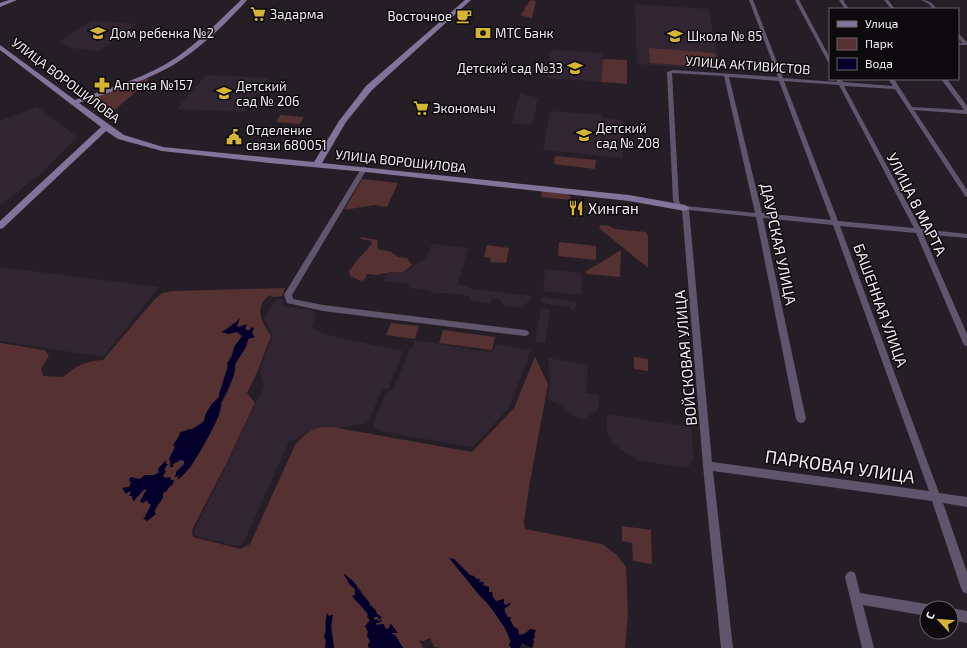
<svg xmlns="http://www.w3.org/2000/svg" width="967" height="648" font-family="'Exo 2',sans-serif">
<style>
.built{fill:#322532}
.green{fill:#553132;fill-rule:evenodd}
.water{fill:#05002b}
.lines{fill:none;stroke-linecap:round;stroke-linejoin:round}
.street{fill:#5f566d;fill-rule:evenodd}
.secondary{fill:#817399;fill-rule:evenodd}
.labels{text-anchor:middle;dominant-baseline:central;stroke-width:3;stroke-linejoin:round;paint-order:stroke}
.far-poi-label{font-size:13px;fill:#f4eff4;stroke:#0d0a0d;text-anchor:start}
.far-street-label{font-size:13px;fill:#f4eff4;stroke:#0d0a0d}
.street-label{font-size:15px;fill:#f4eff4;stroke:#0d0a0d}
.poi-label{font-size:15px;fill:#f4eff4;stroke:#0d0a0d;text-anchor:start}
.near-street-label{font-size:18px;fill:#f4eff4;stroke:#0d0a0d}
</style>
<rect width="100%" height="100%" fill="#261e26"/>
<path class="built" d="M635 4 708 9 721 70 637 64Z
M92 20 136 24 100 51 71 48 59 42Z
M551 50 603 53 601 82 546 78Z
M206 75 269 78 244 112 177 109Z
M520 93 538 98 532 125 512 123Z
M37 107 77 137 43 172 0 205V121Z
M550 111 602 115V118L623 120V158L543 150Z
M432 244 468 248 458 284 473 289 532 296 531 299 521 308 504 306 500 299 492 298 491 304 469 300 470 296 450 293H434L428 290 409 288V284L383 281 387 272 401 274 426 258Z
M0 267 159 287 103 357 0 341Z
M545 269 582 273 581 295 543 291Z
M542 297 576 302 575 311 570 310V307L541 303Z
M276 299 284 300 281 306 310 310 316 313 312 327 317 331 338 338 403 351 388 389H382L370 419 364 424 342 427 337 431 314 429 289 442 243 544 237 546 196 536 194 531 264 387 260 371 273 335 264 318Z
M541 308 550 309 545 343 535 342Z
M416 340 488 352 493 351 496 344 531 350 509 408 472 447 384 432 375 428 374 423 386 392 394 389 410 347H413Z
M548 358 588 365 586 393 599 395 598 410 582 420 573 416 561 405 547 399 550 382Z
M607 414 691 427 694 460 687 468 637 460 612 443 607 431Z"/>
<path class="green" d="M531 0 536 1 532 18 520 15 525 10 524 8Z
M649 48 715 53 718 68 650 63Z
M603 59 627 60V84L601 82Z
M141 78 150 79 108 116 86 100Z
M280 115 304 117 300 124 276 122Z
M555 156 596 160 595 169 554 164Z
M362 179 398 183 387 207 374 205 344 210Z
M542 189 566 192 571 198 570 200 541 197Z
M601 225 610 226 614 229 646 232 648 236V268L599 228Z
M360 237 377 240 378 243 377 246 378 249 391 252 398 257 407 258 412 265 402 273 391 272 377 275 367 274 365 279 361 281 350 276 349 271C356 261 364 253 372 244L371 241 361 239Z
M559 242 596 246V260L558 256Z
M487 245 509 248 506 263 490 262 491 258 484 257Z
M621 250 620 277 587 274 585 272Z
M285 288 282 296 273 297 270 295C253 307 262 323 271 336L258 370 247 393 255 403 227 462 192 530 193 537 241 549 250 544 295 445C309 429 317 425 338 428L472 452 514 408 535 357 548 384 529 487 524 522 525 529 602 544 616 554 626 567 628 614 625 648H532L534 642 533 639 536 631 532 630 519 635 505 612 504 609 511 605 509 603 506 605 504 604V600L496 601 489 592V589L479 582 480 579H477C468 574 460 567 454 559 456 568 462 573 467 579 472 585 475 591 480 596 493 610 510 629 511 648H441L434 647 430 638 423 641 419 640 423 648H403L391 633H398L391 624 388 629 385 628 382 624 377 625 376 623H381L373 620 374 617H378L379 619 381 617 377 614C371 604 354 579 344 574L350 584 354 587 356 596 353 598C359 603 370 614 370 621 369 629 367 633 370 641L368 645 369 648H334L331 626 333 615 329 616 325 621 326 631 324 637 326 640 325 648H0V343L44 350 49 355 41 369 43 376 63 377C76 366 85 361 103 360L154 300 162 293 174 291ZM237 322V325L239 327 242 325 248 331 252 328V332L254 337 248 339 246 347 235 365 234 375 227 394 221 404 222 405 210 433 201 447 192 466 178 479 179 476 174 477 184 464V461L181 459 171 466 169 459 175 447 174 445 179 436 187 429H194L204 421 206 414 212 404 219 397 228 366 227 363 242 335 237 331 223 332 232 324ZM166 461V464H167L163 476 172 481V485L163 493 153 516 144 518 146 517 151 506 148 500 144 501 143 495 147 489 146 488 139 495 132 499V496L129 495 132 492 130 491 126 493 123 488 129 487 131 483 129 480 142 479 145 475H154L159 472 158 469Z
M391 323 419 326 415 339 386 335Z
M443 330 495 337 492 350 439 343Z
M634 357 648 359V371L634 369Z
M622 526 651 530 652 564 633 561 632 543 622 541Z"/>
<path class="water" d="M240 318 237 326 239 327 247 324 245 329 248 331 252 327 254 329 252 332 253 335 255 337 248 339 246 347 235 364C237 377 225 391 221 403 221 406 220 411 219 415 214 428 189 475 177 480L179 476 174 477 176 475V472L184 464V461L181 460 173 464V467H170L171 463 169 459 175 447 173 445 179 436 180 432C189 431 197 427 204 421 205 412 212 403 219 397V394L228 366 227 364 232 357 234 347 242 336 237 332 229 334 221 332C228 329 235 324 240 318Z
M166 460V464H168L164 469 166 471 163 476 165 478 170 477 171 480H174L173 484 169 487 167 491 163 493V498L154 511 156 514 147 521 143 518 146 517 145 516 151 505 147 502 148 500 142 503 140 501 147 489 143 490 134 501 132 499V496H129L131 492 130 491 126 494 122 488 129 487 131 483 129 480 131 477 140 479 145 475H154L159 473 158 469Z
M449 558 454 559 470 575 474 576 477 579H480L479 582H484L483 585 489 587V592H492L493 597 496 601 504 599V604L506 605 512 602 504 609 507 617H511L510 620 514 627 518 629 519 635 525 634 530 629 536 630 534 634 535 637 533 639 534 642 532 648 522 643 519 648H511L509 645 511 641 505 628 487 602 481 597Z
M343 573 354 582 363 596 369 602 370 606 375 609 377 614 382 617 379 620 378 617H374V620L376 619 378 621 381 620 382 621 376 623V625L384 624 385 628 388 629 390 626V623L398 633H391L396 636 403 648H369L368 645 370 641 367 636 368 632 365 626 370 620 367 617 368 614 352 596 355 595V589L350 585Z
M327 613 329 616 333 615 331 626 334 648H325L326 640 324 637C327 629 325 622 327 613Z"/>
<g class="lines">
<path class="street" d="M749 0H753L783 78 837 82V79H841L843 82 893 86 888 79H894L912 107 964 110 941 79H947L967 106V114L914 110 967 190V197L965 196 895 89 844 86 921 229 967 234V238L923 234 967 334V346L964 345 963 343 916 233 840 226 939 493 967 497V507L943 503 967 572V594L963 592 961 588 932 501 713 471 733 648H721L703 466 682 209 677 207 673 201 667 72 673 70 778 77ZM672 73 724 76 755 213 686 206 681 205 679 201ZM729 77 779 81 831 220 762 213ZM784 81 839 85 914 228 838 221ZM689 210 756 217 796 419 798 422 801 423 804 422 806 419 763 218 833 225 929 491 712 462Z
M795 0H799L830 58V63L828 62Z
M839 0H843L849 9H845Z
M884 0H888L895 9H891Z
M921 0C929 0 932 3 937 9H933L929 4Z
M958 33 967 42V45H958V43H962L958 37Z
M364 167 367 169 292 295 293 299 323 305 525 330 528 331 529 333 528 335 525 336 323 311 287 303 284 295 285 293 361 169Z
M851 571 855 573 860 593 927 604 931 606 932 608H927V616L863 605 874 648H862L845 577 847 573Z
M951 608 967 611V623L951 620Z"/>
<path class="secondary" d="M9 0H17L0 7V3Z
M241 0H247C227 23 194 54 168 68 140 83 109 92 79 103L124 135 163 147 314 162 339 121 366 86 465 0H471L372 90 346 122 322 163 629 195 685 205 690 208 685 211 629 201 366 172 269 163 162 151 118 139 106 131 3 228 0 229V221L101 127 0 50V45L75 100C109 88 146 78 177 57 200 41 220 20 241 0Z"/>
</g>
<defs>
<symbol id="supermarket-bare" viewBox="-9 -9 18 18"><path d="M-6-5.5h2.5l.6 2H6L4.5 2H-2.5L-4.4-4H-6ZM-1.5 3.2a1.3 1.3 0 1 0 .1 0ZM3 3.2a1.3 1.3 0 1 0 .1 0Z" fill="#d5b534" stroke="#0d0a0d" stroke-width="2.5" paint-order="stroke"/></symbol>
<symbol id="cafe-bare" viewBox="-9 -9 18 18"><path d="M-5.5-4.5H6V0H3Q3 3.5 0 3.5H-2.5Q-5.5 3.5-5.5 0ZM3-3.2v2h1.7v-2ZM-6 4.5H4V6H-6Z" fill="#d5b534" stroke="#0d0a0d" stroke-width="2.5" paint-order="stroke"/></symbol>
<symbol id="school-bare" viewBox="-9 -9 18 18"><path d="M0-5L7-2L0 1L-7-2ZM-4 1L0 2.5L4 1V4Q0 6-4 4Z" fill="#d5b534" stroke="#0d0a0d" stroke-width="2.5" paint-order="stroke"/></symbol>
<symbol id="bank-bare" viewBox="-9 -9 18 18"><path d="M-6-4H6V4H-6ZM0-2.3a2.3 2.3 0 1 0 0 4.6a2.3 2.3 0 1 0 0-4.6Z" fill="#d5b534" stroke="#0d0a0d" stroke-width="2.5" paint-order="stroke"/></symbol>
<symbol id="pharmacy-bare" viewBox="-9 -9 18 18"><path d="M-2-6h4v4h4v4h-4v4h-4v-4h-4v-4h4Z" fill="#d5b534" stroke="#0d0a0d" stroke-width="2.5" paint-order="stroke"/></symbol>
<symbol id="civic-bare" viewBox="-9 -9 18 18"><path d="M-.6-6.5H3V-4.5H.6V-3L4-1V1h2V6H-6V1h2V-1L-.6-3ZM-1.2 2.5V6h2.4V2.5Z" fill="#d5b534" stroke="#0d0a0d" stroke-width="2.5" paint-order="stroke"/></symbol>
<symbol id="restaurant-bare" viewBox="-9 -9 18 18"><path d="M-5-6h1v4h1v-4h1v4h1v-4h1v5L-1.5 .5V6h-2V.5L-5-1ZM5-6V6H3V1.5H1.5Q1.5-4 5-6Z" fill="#d5b534" stroke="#0d0a0d" stroke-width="2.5" paint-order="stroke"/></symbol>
</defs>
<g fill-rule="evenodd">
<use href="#supermarket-bare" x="247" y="3" width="22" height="22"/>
<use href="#cafe-bare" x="453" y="5" width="22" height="22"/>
<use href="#school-bare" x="87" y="22" width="22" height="22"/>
<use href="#bank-bare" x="472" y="22" width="22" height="22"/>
<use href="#school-bare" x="664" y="25" width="22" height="22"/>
<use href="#school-bare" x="564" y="57" width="22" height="22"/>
<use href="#pharmacy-bare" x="91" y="74" width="22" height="22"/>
<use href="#school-bare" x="213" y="82" width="22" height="22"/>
<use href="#supermarket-bare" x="410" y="97" width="22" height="22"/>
<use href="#school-bare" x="573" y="124" width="22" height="22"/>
<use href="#civic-bare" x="223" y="126" width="22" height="22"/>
<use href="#restaurant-bare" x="565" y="197" width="22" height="22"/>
</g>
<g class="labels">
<g class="far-poi-label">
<text x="270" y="14">Задарма</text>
<text x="452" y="16" text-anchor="end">Восточное</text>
<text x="110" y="33">Дом ребенка №2</text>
<text x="495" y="33">МТС Банк</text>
<text x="687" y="36">Школа № 85</text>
<text x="563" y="68" text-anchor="end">Детский сад №33</text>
<text x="114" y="85">Аптека №157</text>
<text x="236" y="86">Детский<tspan x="236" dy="15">сад № 206</tspan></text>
<text x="433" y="108">Экономыч</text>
<text x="596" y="128">Детский<tspan x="596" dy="15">сад № 208</tspan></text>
<text x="246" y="130">Отделение<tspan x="246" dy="15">связи 680051</tspan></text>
</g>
<g class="far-street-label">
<text transform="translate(748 65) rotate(4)">УЛИЦА АКТИВИСТОВ</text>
<text transform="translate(66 80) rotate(37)">УЛИЦА ВОРОШИЛОВА</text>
<text transform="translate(401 161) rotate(6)">УЛИЦА ВОРОШИЛОВА</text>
</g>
<g class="street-label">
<text transform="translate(917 204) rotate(63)">УЛИЦА 8 МАРТА</text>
<text transform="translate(779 244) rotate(78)">ДАУРСКАЯ УЛИЦА</text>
<text transform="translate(881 305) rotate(70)">БАШЕННАЯ УЛИЦА</text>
<text transform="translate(685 358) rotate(-95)">ВОЙСКОВАЯ УЛИЦА</text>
</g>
<g class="poi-label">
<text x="588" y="208">Хинган</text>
</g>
<g class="near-street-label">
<text transform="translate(840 466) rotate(8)">ПАРКОВАЯ УЛИЦА</text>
</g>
</g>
<rect x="829" y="8" width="130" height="72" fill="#0d0a0d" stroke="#696669"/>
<rect x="837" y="21" width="20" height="6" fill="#817399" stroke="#696669"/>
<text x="865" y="28" font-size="12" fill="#f4eff4">Улица</text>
<rect x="837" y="38" width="20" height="12" fill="#553132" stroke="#696669"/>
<text x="865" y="48" font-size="12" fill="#f4eff4">Парк</text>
<rect x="837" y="58" width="20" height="12" fill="#05002b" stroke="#696669"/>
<text x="865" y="68" font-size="12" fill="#f4eff4">Вода</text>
<g transform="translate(939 620) rotate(296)"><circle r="19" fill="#0d0a0d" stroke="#696669"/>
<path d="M0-3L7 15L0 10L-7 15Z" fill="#d5b534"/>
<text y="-6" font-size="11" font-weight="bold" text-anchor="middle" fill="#f4eff4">С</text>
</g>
</svg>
